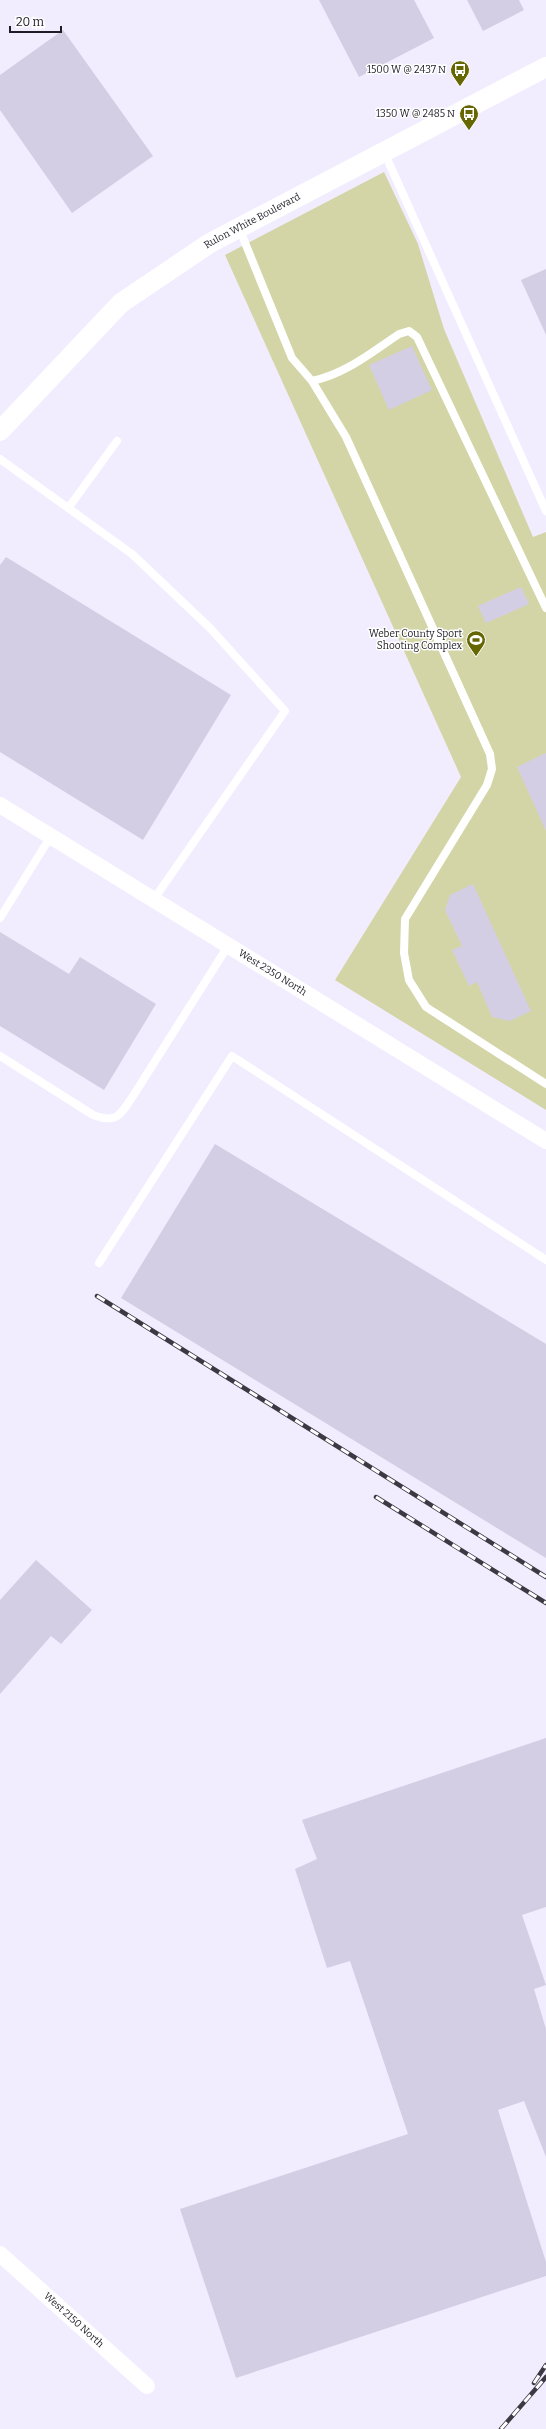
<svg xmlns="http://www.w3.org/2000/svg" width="546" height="2429" font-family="Bitter,serif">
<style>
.green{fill:#d3d5a6}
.building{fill:#d3cee4}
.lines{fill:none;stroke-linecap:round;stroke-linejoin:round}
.service{stroke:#fff;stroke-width:8}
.minor{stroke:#fff;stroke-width:16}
.tertiary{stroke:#fff;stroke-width:20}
.rail-casing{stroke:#3c3943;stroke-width:4.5}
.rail{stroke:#fff;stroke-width:3;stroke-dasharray:9;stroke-linecap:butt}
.labels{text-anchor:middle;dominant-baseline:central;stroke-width:3;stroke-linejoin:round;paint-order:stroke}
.poi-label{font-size:10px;fill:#1e1c24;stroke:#fff;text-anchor:end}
.street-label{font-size:10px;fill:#1e1c24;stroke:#fff}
</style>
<rect width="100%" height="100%" fill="#f1edff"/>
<path class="green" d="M384 172 418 244 444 329 533 537 546 532V1110L335 980 461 777 225 255Z"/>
<path class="building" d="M319 0H414L434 38 359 77Z
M467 0H519L524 10 483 31Z
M63 30 153 156 72 213 0 110V75Z
M546 269V335L521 280Z
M412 346 432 390 389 410 369 365Z
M6 557 231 695 143 840 0 752V565Z
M521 587 529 604 486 623 478 606Z
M546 753V831L517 767Z
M473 884 531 1011 510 1021 492 1017 477 982 469 986 452 950 462 946 445 910 450 895Z
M0 932 69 974 80 957 156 1004 104 1090 0 1026Z
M215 1144 546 1344V1558L121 1298Z
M36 1560 92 1610 61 1644 51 1636 0 1694V1600Z
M546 1738V1907L522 1915 546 1985 534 1989 546 2029V2157L524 2101 498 2110 546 2262V2276L236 2378 180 2209 408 2134 350 1961 327 1968 295 1869 317 1859 302 1820Z"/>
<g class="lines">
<path class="service" d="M384 152 546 511
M239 228 292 358 312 381C345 374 371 353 399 334L409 331 417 337 546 608
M312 381 346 437 490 754 492 769 487 785 405 919 404 953 409 980 426 1007 546 1084
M0 459 132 554 210 628 285 711 154 899
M69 507 117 441
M0 918 51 836
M0 1056 93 1115C117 1124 120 1115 133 1096L228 946
M99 1263 232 1056 546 1260"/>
<g class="minor">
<path id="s1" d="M0 805 546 1141"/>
<path id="s2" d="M0 2254 147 2386"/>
</g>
<path class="tertiary" id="s3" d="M0 431 121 303 210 243 546 67"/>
<defs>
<path id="rail" d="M97 1296 546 1577
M376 1497 546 1603
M534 2383 546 2365
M501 2429 546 2377"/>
</defs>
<use href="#rail" class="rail-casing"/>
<use href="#rail" class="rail"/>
</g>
<defs>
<symbol id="bus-pin" viewBox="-11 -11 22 30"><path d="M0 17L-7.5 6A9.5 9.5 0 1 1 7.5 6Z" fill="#676702" stroke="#fff"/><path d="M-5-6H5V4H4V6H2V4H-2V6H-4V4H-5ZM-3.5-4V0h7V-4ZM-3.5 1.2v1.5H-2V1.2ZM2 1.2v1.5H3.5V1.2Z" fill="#fff"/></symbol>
<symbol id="stadium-pin" viewBox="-11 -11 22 30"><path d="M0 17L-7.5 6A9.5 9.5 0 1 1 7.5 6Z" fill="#676702" stroke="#fff"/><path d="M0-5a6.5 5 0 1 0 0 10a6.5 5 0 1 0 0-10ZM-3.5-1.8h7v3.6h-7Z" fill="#fff"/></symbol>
</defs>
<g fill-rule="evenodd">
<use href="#bus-pin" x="449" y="59" width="22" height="30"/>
<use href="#bus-pin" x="458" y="103" width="22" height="30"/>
<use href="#stadium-pin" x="465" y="629" width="22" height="30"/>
</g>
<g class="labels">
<g class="poi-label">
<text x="446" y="70">1500 W @ 2437 N</text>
<text x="455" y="114">1350 W @ 2485 N</text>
<text x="462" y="634">Weber County Sport<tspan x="462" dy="12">Shooting Complex</tspan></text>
</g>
<g class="street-label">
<text stroke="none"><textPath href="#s3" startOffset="331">Rulon White Boulevard</textPath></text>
<text stroke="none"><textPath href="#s1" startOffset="320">West 2350 North</textPath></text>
<text stroke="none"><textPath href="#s2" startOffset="99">West 2150 North</textPath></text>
</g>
</g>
<path d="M10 26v6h51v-6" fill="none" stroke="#1e1c24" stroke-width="2"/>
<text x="16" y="26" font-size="12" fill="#1e1c24" stroke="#ffffff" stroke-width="3" paint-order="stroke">20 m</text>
</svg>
